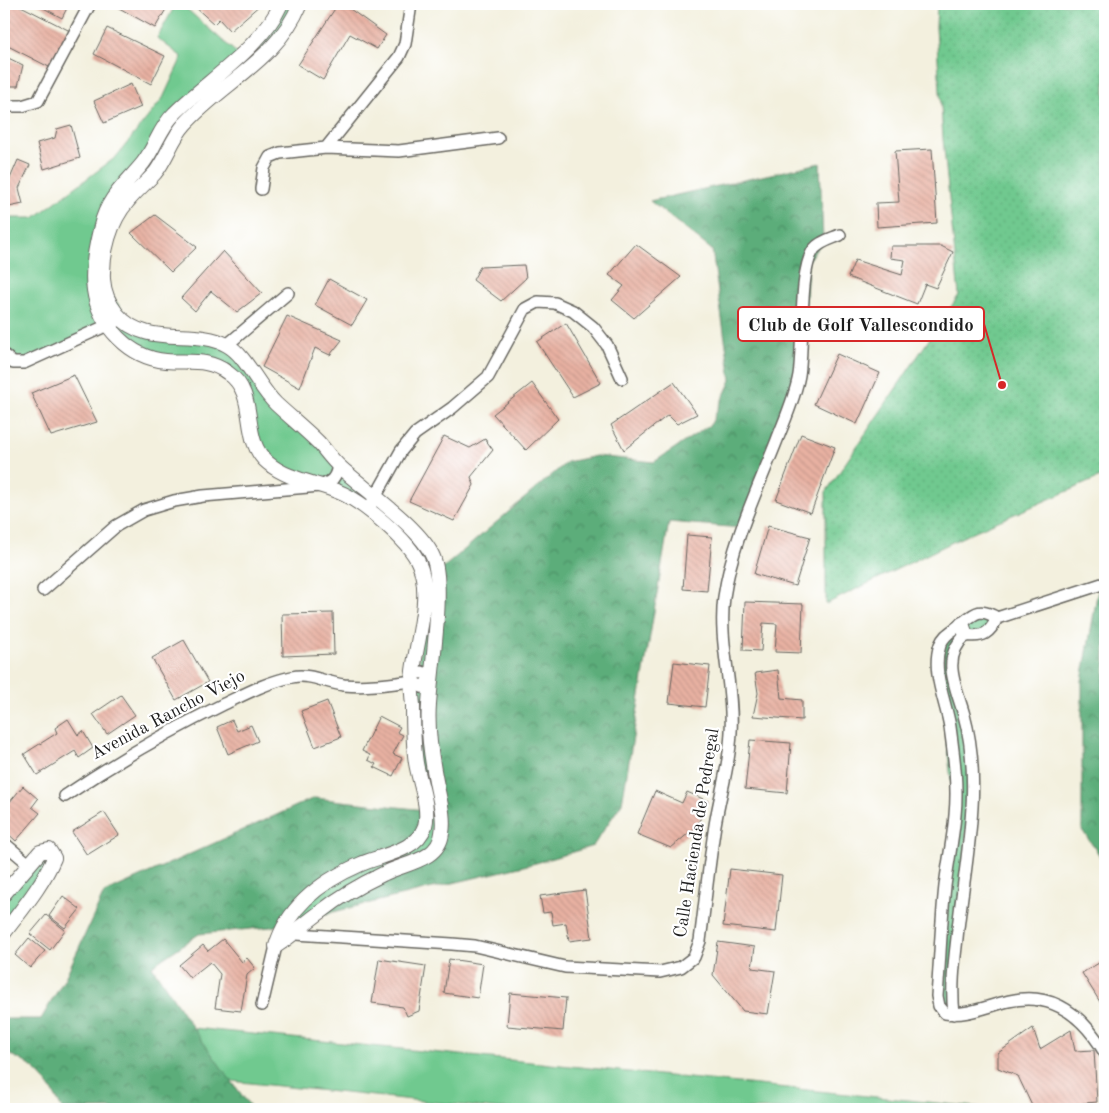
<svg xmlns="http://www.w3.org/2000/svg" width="1109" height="1113" font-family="'Old Standard TT',serif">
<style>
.grass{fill:url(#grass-dots);stroke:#467256}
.forest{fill:url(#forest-crowns);stroke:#3c644b}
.park{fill:#70c98f;stroke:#467256}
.building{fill:url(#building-back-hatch)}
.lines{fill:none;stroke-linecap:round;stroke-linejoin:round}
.minor-casing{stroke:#676660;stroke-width:14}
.tertiary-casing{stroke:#676660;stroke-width:16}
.minor{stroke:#fff;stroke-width:11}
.tertiary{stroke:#fff;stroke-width:14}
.labels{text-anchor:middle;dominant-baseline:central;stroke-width:4.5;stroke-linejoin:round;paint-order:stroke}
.street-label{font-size:18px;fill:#1c1c1c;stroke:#fff}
.leader{fill:none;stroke:#d62828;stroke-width:2}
.callout-dot{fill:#d62828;stroke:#fff;stroke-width:2}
.callout{fill:#fff;stroke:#d62828;stroke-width:2}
.callout-label{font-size:19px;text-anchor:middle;font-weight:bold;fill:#1c1c1c}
</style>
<defs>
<pattern id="grass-dots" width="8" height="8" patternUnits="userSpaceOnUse" patternTransform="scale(1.25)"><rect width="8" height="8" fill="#70c98f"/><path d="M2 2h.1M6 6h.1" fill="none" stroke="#60ac7b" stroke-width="1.8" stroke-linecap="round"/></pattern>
<pattern id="forest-crowns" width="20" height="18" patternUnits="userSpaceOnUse" patternTransform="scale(1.25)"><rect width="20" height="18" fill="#5cad7a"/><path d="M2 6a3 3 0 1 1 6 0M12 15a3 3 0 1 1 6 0" fill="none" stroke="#4b8c63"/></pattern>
<pattern id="building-back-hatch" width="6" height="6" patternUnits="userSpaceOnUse" patternTransform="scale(1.25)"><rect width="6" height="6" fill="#e8b1a2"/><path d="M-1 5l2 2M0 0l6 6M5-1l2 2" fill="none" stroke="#c6988b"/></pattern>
</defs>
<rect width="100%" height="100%" fill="#fff"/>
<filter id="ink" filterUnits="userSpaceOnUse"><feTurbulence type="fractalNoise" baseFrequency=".02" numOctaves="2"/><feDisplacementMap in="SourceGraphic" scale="10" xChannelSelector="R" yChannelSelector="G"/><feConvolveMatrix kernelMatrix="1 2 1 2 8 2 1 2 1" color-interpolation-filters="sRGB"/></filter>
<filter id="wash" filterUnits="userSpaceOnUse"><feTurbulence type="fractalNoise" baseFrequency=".0096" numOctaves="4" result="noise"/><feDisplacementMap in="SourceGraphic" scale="20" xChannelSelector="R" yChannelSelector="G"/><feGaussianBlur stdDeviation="1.12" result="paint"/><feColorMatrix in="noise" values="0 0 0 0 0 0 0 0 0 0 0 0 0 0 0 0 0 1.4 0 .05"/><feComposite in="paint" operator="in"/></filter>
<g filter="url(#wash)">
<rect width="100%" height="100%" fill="#f3f0de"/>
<path class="grass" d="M937 4H1105V475L973 532 826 604V492L959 295 943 139 936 27Z"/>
<path class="forest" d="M820 163 823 241 808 260 803 354 741 528 669 522 622 803 593 846 536 863 271 927 199 934 152 966 193 1028 252 1109H62C46 1077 37 1066 4 1052V1019H41L65 978 104 893 314 798 425 810 431 754 437 573 567 462 596 456 654 462 711 424 731 380 712 250 650 201Z
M1105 569V863L1082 830V681L1097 595Z"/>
<path class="park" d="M176 4H181L239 55 281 4H300L293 21 205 104 118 213 103 283 135 328 227 345 260 387 433 556 431 678 439 847 279 938 302 901 411 845 426 823 416 760 421 625 419 563 368 510 268 464 250 412 225 370 148 358 109 326 24 363 4 355V218H34L116 157 163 98 182 57 157 38Z
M988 612 992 629 966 635 951 656 971 765 954 1014 945 1013 937 996 955 813 939 678 948 633Z
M40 852 54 858 4 933V894Z
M193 1028 996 1109H498L231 1081Z"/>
<g id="blocks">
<path class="building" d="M4 4H17L70 31 51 68 4 44V30L9 21 4 18Z
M36 4H69L62 18Z
M112 4H169L155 28Z
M196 4H261L230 31 219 19 214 24 194 6Z
M338 4H343L386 35 377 49 350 34 323 80 298 65Z
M107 28 165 56 151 84 94 54Z
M4 56 23 65 18 86H4Z
M131 84 141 107 104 123 94 101Z
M71 125 80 158 44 169 37 143 55 138 57 129Z
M932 149 937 223 877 227 876 203 899 202 895 151Z
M18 160 30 165 19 188 23 204 4 208V182L9 181Z
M155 215 197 247 171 272 131 233Z
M636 244 681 277 634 318 612 300 624 286 609 275Z
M891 246H941L953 252 936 288 925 284 917 304 848 277 855 260 902 275 905 260 890 258Z
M223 251 262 293 237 312 211 291 195 311 181 298Z
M524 265 526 278 501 301 473 280 480 267Z
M329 279 367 300 352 325 315 305Z
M287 316 342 340 330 355 315 348 300 388 262 367Z
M566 323 601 383 573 397 537 342Z
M837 354 880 373 857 424 814 404Z
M74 375 97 422 51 436 31 393Z
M674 382 697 414 677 424 668 415 624 450 611 425Z
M532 383 558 419 526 450 493 414Z
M801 434 835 447 811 513 776 500Z
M444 436 470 448 485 439 493 450 471 477 474 485 454 521 409 501Z
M768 526 810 537 795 586 754 574Z
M687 535 712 537 707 591 683 589Z
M745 602 803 604 801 653 775 652 777 624 763 623 761 651 743 650Z
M333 613 334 654 283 656 282 614Z
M184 640 208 682 176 700 152 658Z
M674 662 710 666 705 707 669 703Z
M778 670 781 698 802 700V720L753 716 758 693 755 673Z
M121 695 135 715 107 734 93 714Z
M327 701 341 737 315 747 301 711Z
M379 716 400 727 397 732 403 735 393 754 402 758 393 776 374 767 376 764 368 760 370 755 362 751Z
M68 719 78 735 83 731 93 748 79 758 75 751 37 775 24 754 57 733 55 728Z
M232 720 237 731 251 725 258 741 228 754 217 727Z
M750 740 791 743 787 793 745 789Z
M23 786 38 799 32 807 40 813 16 841 4 830V821L9 815 4 809Z
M655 791 682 803 687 792 708 801 697 826 671 848 637 834Z
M104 812 119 835 87 855 72 832Z
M730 869 782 875 776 932 723 926Z
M585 890 592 938 569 941 566 923 553 925 551 912 543 913 540 896Z
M63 896 80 909 65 928 49 916Z
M46 915 65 930 50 950 30 934Z
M29 938 45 951 30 968 15 955Z
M223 939 242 962 247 958 255 968 247 975 241 1011 215 1008 220 974 210 962 190 978 179 965 203 945 208 951Z
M718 942 755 947 752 968 775 971 768 1014 743 1011 713 975Z
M379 959 426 966 419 1011 407 1016 403 1007 372 1003Z
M449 959 483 964 478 998 444 993Z
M1104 960 1105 962V1010L1082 973Z
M510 993 566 998 563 1031 507 1026Z
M1033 1028 1040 1049 1071 1030 1075 1051 1094 1050 1097 1102 1033 1108 1018 1076 998 1068V1053Z"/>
</g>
</g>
<g filter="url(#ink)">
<use href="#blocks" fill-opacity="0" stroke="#676660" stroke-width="1"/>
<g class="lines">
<defs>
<path id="minor" d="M4 106H22L38 101 90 4
M326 148 399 57 405 44 411 4
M261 189 264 168 270 157 280 153 326 148 399 151 498 138
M227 345 288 293
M4 355 13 363H24L121 319
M368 510 401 451 415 434 452 408 488 377 525 309 538 302 555 303 573 311 593 327 607 345 622 378
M43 590 116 526 144 510 174 501 203 496 320 486C332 482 336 478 338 465
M997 618C980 607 975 613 961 624 953 631 944 634 940 645 931 671 946 702 950 727 954 756 958 786 955 815 953 839 948 862 945 886 941 923 940 960 937 996L939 1006 945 1013C968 1016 987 1006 1009 1001 1054 991 1084 1017 1105 1053
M997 618 1105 583
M422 672 431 678 422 687 412 681 416 674Z
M65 796C115 762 167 732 222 705 245 694 267 682 292 677 310 673 326 683 344 685 367 687 388 684 412 681
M4 843 29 864
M288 931 296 934 452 944 475 946 565 967 660 972 681 967 694 957 700 941C705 903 709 864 715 825 720 794 730 764 731 732 734 687 718 643 724 597 732 542 757 491 777 440 785 419 795 398 799 375 804 344 798 271 814 249 821 241 831 239 840 235
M262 1005 276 946
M954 1014C951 988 954 964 957 938 964 866 984 787 964 715 956 686 940 658 966 635 983 638 990 633 997 618"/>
<path id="tertiary" d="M962 624 966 635
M4 894 40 852 49 850 54 858C42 886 22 909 4 933
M276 946C293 935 306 922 322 911 341 896 362 884 383 874 404 863 439 861 442 833 445 816 439 798 436 781 431 756 427 730 429 704 431 670 445 585 433 557 421 528 365 490 340 467 332 460 326 451 319 443 305 429 290 417 276 404 259 388 246 355 227 345 194 327 146 349 117 314 109 304 104 293 103 279 102 253 110 221 128 201 136 191 146 183 155 173 167 158 172 138 185 124 224 81 277 60 300 4
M276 946C288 906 324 880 361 864 382 855 417 851 425 826 430 808 419 781 416 763 413 744 413 724 413 705 412 696 411 687 412 679 415 645 433 596 419 564 410 541 362 501 339 492 315 482 288 480 268 463 239 439 260 395 228 373 208 358 189 363 166 361 130 358 99 326 94 290 91 269 96 246 101 226 107 198 126 184 143 163 155 148 160 127 174 114 208 80 261 48 281 4"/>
</defs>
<use href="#minor" class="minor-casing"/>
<use href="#tertiary" class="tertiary-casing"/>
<use href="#minor" class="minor"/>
<use href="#tertiary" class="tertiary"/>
</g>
</g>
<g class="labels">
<g class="street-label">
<text transform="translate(168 715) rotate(-28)">Avenida Rancho Viejo</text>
<text transform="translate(697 833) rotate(-81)">Calle Hacienda de Pedregal</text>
</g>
</g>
<path class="leader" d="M1002 385L984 324"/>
<circle class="callout-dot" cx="1002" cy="385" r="5"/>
<rect class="callout" x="738" y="307" width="246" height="34" rx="5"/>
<g class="callout-label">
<text x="861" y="331">Club de Golf Vallescondido</text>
</g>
<rect width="1109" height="1113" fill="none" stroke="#fff" stroke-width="20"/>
</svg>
